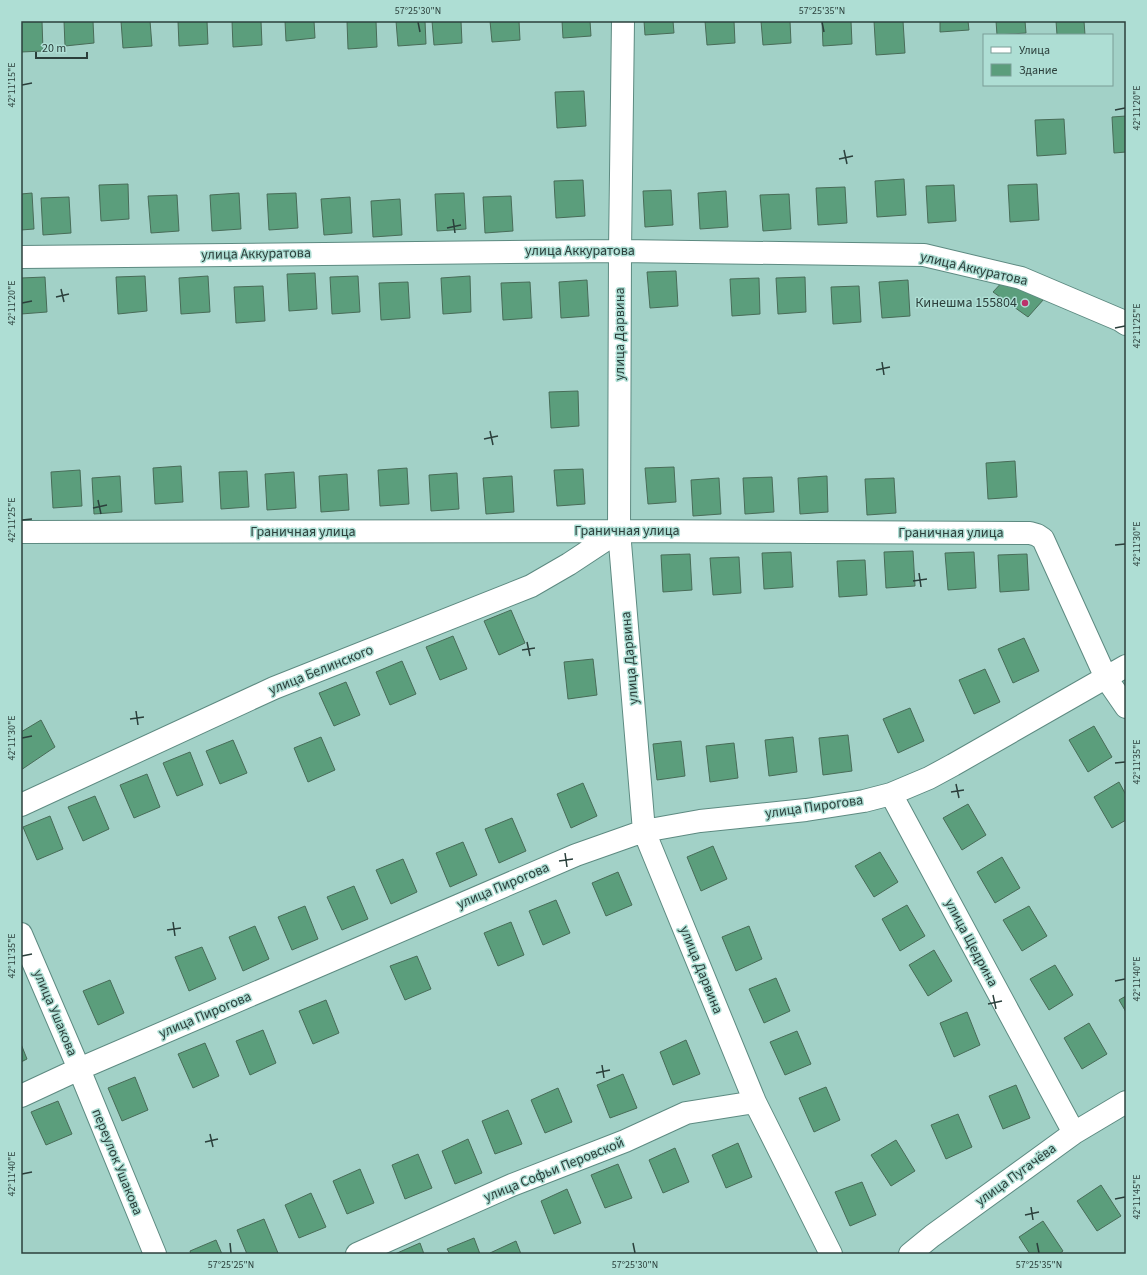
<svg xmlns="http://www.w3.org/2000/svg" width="1147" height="1275" font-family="'Source Sans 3',sans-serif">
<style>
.building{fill:#5b9e7c;stroke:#486c58}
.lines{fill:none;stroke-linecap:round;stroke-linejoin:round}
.minor-casing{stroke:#5d8a81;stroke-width:24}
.minor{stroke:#fff;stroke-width:22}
.ticks{fill:none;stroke:#2b3f3b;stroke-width:1.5}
.poi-dot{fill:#bc326b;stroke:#aeded4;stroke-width:1.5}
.labels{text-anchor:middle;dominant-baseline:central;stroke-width:3;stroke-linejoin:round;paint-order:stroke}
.street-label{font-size:14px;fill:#2b3f3b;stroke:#aeded4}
.poi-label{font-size:14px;fill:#2b3f3b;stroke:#aeded4;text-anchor:end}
.neatline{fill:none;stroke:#2b3f3b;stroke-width:1.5}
.ticks-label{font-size:10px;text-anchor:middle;fill:#2b3f3b}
</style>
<rect width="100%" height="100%" fill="#a2d1c7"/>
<path class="building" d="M21 21H42L43 51 21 52Z
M64 21H93L94 43 65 46Z
M121 21H150L152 46 123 48Z
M178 21H207L208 44 179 46Z
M232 21H261L262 45 233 47Z
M285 21H314L315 38 286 41Z
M347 21H376L377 47 348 49Z
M396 21H425L426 44 398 46Z
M432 21H461L462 43 434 45Z
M490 21H519L520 40 492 42Z
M562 21H590L591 36 563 38Z
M644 21H673L674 33 645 35Z
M705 21H734L735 43 707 45Z
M761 21H790L791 43 763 45Z
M822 21H851L852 44 823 46Z
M874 21H903L905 53 876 55Z
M940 21H968L969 30 940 32Z
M996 21H1025L1026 33 997 35Z
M1056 21H1084L1085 35H1057Z
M584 91 586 126 557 128 555 92Z
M1126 116V152L1114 153 1112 117Z
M1064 119 1066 154 1037 156 1035 120Z
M904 179 906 215 877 217 875 181Z
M583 180 585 216 556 218 554 181Z
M128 184 129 219 101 221 99 185Z
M1037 184 1039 220 1010 222 1008 185Z
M954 185 956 221 928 223 926 186Z
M845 187 847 223 818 225 816 188Z
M671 190 673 225 645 227 643 191Z
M726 191 728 227 700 229 698 193Z
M32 193 34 229 21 230V194Z
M239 193 241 229 212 231 210 195Z
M296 193 298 228 269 230 267 194Z
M464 193 466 229 437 231 435 194Z
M789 194 791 229 763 231 760 195Z
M177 195 179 231 151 233 148 196Z
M511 196 513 231 485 233 483 197Z
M69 197 71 233 43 235 41 198Z
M350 197 352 233 324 235 321 199Z
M400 199 402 235 373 237 371 201Z
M676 271 678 306 650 308 647 272Z
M315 273 317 309 289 311 287 274Z
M145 276 147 311 118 314 116 277Z
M208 276 210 312 181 314 179 278Z
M358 276 360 312 332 314 330 277Z
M470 276 471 312 443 314 441 278Z
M45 277 47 312 21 314V278Z
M805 277 806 312 778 314 776 278Z
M759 278 760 314 732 316 730 279Z
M1005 279 1044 299 1028 317 993 292Z
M587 280 589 316 561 318 559 282Z
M908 280 910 316 882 318 879 282Z
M408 282 410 318 381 320 379 283Z
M530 282 532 318 503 320 501 283Z
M263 286 265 321 236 323 234 287Z
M859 286 861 322 833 324 831 287Z
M578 391 579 426 551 428 549 392Z
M1015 461 1017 497 988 499 986 463Z
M181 466 183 502 155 504 153 468Z
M674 467 676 502 648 504 645 468Z
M407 468 409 504 380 506 378 470Z
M583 469 585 504 557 506 554 470Z
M80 470 82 506 53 508 51 472Z
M247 471 249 507 221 509 219 472Z
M294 472 296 508 267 510 265 474Z
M457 473 459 509 431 511 429 475Z
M347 474 349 510 321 512 319 476Z
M120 476 122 512 94 514 92 478Z
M512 476 514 512 486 514 483 478Z
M827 476 828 512 800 514 798 478Z
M772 477 774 512 745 514 743 478Z
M719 478 721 514 693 516 691 480Z
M894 478 896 513 867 515 865 479Z
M913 551 915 586 886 588 884 552Z
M791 552 793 587 764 589 762 553Z
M974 552 976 588 948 590 945 553Z
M690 554 692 590 663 592 661 555Z
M1027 554 1029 590 1000 592 998 555Z
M739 557 741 593 713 595 710 558Z
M865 560 867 595 839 597 837 561Z
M511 610 525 643 499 655 484 621Z
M453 636 467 669 440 680 426 647Z
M1024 638 1039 671 1013 683 998 649Z
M593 659 597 695 568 699 564 662Z
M402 661 416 694 390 705 376 672Z
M985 669 1000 702 974 714 959 680Z
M346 682 360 715 334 726 319 693Z
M910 708 924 741 898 753 883 719Z
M41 720 55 747 21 770V732Z
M1094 726 1112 757 1088 772 1069 740Z
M848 735 852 771 823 775 819 738Z
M321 737 335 770 308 782 294 748Z
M793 737 797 772 769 776 765 740Z
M233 740 247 773 220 784 206 751Z
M681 741 685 776 657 780 653 744Z
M734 743 738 778 710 782 706 746Z
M190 752 203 785 177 796 163 763Z
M147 774 160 807 134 818 120 785Z
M1119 782 1126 795V820L1112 828 1094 797Z
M583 783 597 816 571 828 557 794Z
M95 796 109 829 83 841 68 807Z
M968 804 986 835 962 850 943 818Z
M50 816 63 849 37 860 23 827Z
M512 818 526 851 499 863 485 829Z
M463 842 477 875 450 887 436 853Z
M713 846 727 879 701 891 687 857Z
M880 852 898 882 874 897 855 866Z
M1002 857 1020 888 995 903 977 872Z
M403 859 417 892 391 904 376 870Z
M618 872 632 905 606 916 592 883Z
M354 886 368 919 342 930 327 897Z
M556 900 570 933 543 945 529 911Z
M907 905 925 936 900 951 882 919Z
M305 906 318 939 292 950 278 917Z
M1029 906 1047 936 1022 951 1003 920Z
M511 922 524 955 498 966 484 933Z
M255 926 269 959 243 971 229 937Z
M749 926 762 959 736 971 722 937Z
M202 947 216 979 189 991 175 957Z
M934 950 952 981 928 996 909 965Z
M417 956 431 989 405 1000 390 966Z
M1055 965 1073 995 1049 1010 1030 979Z
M776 978 790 1011 764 1023 749 989Z
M110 980 124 1013 98 1025 83 991Z
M1126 996V1012L1119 1000Z
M326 1000 339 1033 313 1044 299 1011Z
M967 1012 980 1045 954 1057 940 1023Z
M1089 1023 1107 1054 1082 1069 1064 1038Z
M263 1030 276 1063 250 1075 236 1041Z
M797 1031 811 1064 785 1075 770 1042Z
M686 1040 700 1074 673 1085 660 1052Z
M205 1043 219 1076 193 1088 178 1054Z
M21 1044 27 1059 21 1062Z
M623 1074 637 1108 610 1118 597 1085Z
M135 1077 148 1110 122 1121 108 1088Z
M1016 1085 1030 1118 1003 1129 989 1096Z
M826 1087 840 1120 814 1132 799 1098Z
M558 1088 572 1122 545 1133 531 1100Z
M58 1101 72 1134 46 1145 31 1112Z
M508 1110 522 1144 495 1154 482 1121Z
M958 1114 972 1147 946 1159 931 1125Z
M468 1139 482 1173 455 1184 442 1151Z
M896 1140 915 1171 891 1186 871 1155Z
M738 1143 752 1177 726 1188 712 1155Z
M675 1148 689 1182 663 1193 649 1160Z
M418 1154 432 1188 405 1199 392 1165Z
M618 1164 632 1198 605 1208 591 1175Z
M360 1169 374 1203 347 1214 333 1181Z
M862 1182 876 1215 850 1226 835 1192Z
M1101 1185 1121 1216 1097 1231 1077 1201Z
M567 1189 581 1223 554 1234 541 1201Z
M311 1193 326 1227 299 1238 285 1205Z
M264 1219 278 1253 275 1254H247L237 1230Z
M1043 1221 1063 1251 1059 1254H1030L1019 1237Z
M474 1238 480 1254H450L447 1249Z
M216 1240 222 1254H191L190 1251Z
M516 1241 521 1254H490V1253Z
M420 1243 424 1254H395Z"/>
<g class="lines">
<defs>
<path id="minor" d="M623 21 620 251 619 531 644 831 755 1102 831 1254
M21 257 620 251 924 255 1021 278 1120 320 1126 324
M21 532 619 531 1030 533 1037 535 1043 539 1106 678 1126 707
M891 794 1074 1133
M21 805 274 688 531 586 569 564 619 531
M21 934 79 1069 155 1254
M21 1096 79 1069 576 855 644 831 700 821 806 810 864 801 891 794 929 778 953 765 1126 666
M357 1254 512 1185 625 1141 686 1113 755 1102
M910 1254 932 1236 1074 1133 1126 1102"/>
</defs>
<use href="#minor" class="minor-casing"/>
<use href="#minor" class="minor"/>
</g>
<path class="ticks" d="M418 22 420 32M822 22 824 32M22 85 32 83M1115 110 1125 108M844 150 847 164M839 159 853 156M453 219 455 233M447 228 461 225M61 289 64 302M56 297 69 294M22 303 32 301M1115 328 1125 326M882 362 884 375M876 370 890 367M490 431 493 445M484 439 498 436M98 500 101 514M93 508 107 505M22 520 32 519M1115 545 1125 544M919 573 921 587M913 581 927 579M527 642 530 656M522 650 535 648M136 711 138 725M130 719 144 717M22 738 32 736M1115 763 1125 762M956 784 959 798M951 792 964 790M565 853 567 867M559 861 573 859M173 922 175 936M167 930 181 928M22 956 32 954M1115 981 1125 979M993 995 996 1009M988 1004 1002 1001M602 1065 604 1078M596 1073 610 1070M210 1134 213 1147M205 1142 218 1139M22 1174 32 1172M1115 1199 1125 1197M1031 1207 1033 1220M1025 1215 1039 1212M230 1243 231 1253M633 1243 635 1253M1037 1243 1039 1253"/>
<circle class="poi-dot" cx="1025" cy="303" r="4"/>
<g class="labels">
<g class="street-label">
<text x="580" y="251">улица Аккуратова</text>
<text transform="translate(256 254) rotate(-1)">улица Аккуратова</text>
<text transform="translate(974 269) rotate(13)">улица Аккуратова</text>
<text transform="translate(620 334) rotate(-90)">улица Дарвина</text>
<text x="627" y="531">Граничная улица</text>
<text x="303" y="532">Граничная улица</text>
<text x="951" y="533">Граничная улица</text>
<text transform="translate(630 658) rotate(-95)">улица Дарвина</text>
<text transform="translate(321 670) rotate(-22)">улица Белинского</text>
<text transform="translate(814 807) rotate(-8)">улица Пирогова</text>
<text transform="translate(503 886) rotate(-23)">улица Пирогова</text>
<text transform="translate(971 943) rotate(62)">улица Щедрина</text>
<text transform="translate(701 970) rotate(68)">улица Дарвина</text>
<text transform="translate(55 1013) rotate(67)">улица Ушакова</text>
<text transform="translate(205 1015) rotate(-23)">улица Пирогова</text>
<text transform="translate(117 1162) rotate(68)">переулок Ушакова</text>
<text transform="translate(554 1170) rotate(-22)">улица Софьи Перовской</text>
<text transform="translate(1016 1175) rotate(-36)">улица Пугачёва</text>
</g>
<g class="poi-label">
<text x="1017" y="303">Кинешма 155804</text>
</g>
</g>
<rect width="1147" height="1275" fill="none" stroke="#aeded4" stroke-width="44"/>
<rect x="983" y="34" width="130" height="52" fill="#aeded4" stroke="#7a9e97"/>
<rect x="991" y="47" width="20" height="6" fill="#ffffff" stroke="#7a9e97"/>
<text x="1019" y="54" font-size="12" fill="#2b3f3b">Улица</text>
<rect x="991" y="64" width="20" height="12" fill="#5b9e7c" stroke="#7a9e97"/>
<text x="1019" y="74" font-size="12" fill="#2b3f3b">Здание</text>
<path d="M36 52v6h51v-6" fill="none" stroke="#2b3f3b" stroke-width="2"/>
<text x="42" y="52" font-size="12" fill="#2b3f3b" stroke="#aeded4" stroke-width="3" paint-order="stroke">20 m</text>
<rect x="22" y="22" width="1103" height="1231" class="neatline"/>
<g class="ticks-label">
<text x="418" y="14">57°25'30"N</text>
<text x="822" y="14">57°25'35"N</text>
<text transform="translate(11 85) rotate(-90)" y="4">42°11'15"E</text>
<text transform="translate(1136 108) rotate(-90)" y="4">42°11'20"E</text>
<text transform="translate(11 303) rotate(-90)" y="4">42°11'20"E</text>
<text transform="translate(1136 326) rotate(-90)" y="4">42°11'25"E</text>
<text transform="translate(11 520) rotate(-90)" y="4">42°11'25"E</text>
<text transform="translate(1136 544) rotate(-90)" y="4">42°11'30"E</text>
<text transform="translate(11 738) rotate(-90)" y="4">42°11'30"E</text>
<text transform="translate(1136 762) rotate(-90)" y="4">42°11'35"E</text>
<text transform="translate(11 956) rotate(-90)" y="4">42°11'35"E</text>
<text transform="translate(1136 979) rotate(-90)" y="4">42°11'40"E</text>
<text transform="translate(11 1174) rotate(-90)" y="4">42°11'40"E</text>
<text transform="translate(1136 1197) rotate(-90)" y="4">42°11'45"E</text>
<text x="231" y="1268">57°25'25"N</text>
<text x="635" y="1268">57°25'30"N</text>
<text x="1039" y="1268">57°25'35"N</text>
</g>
</svg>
